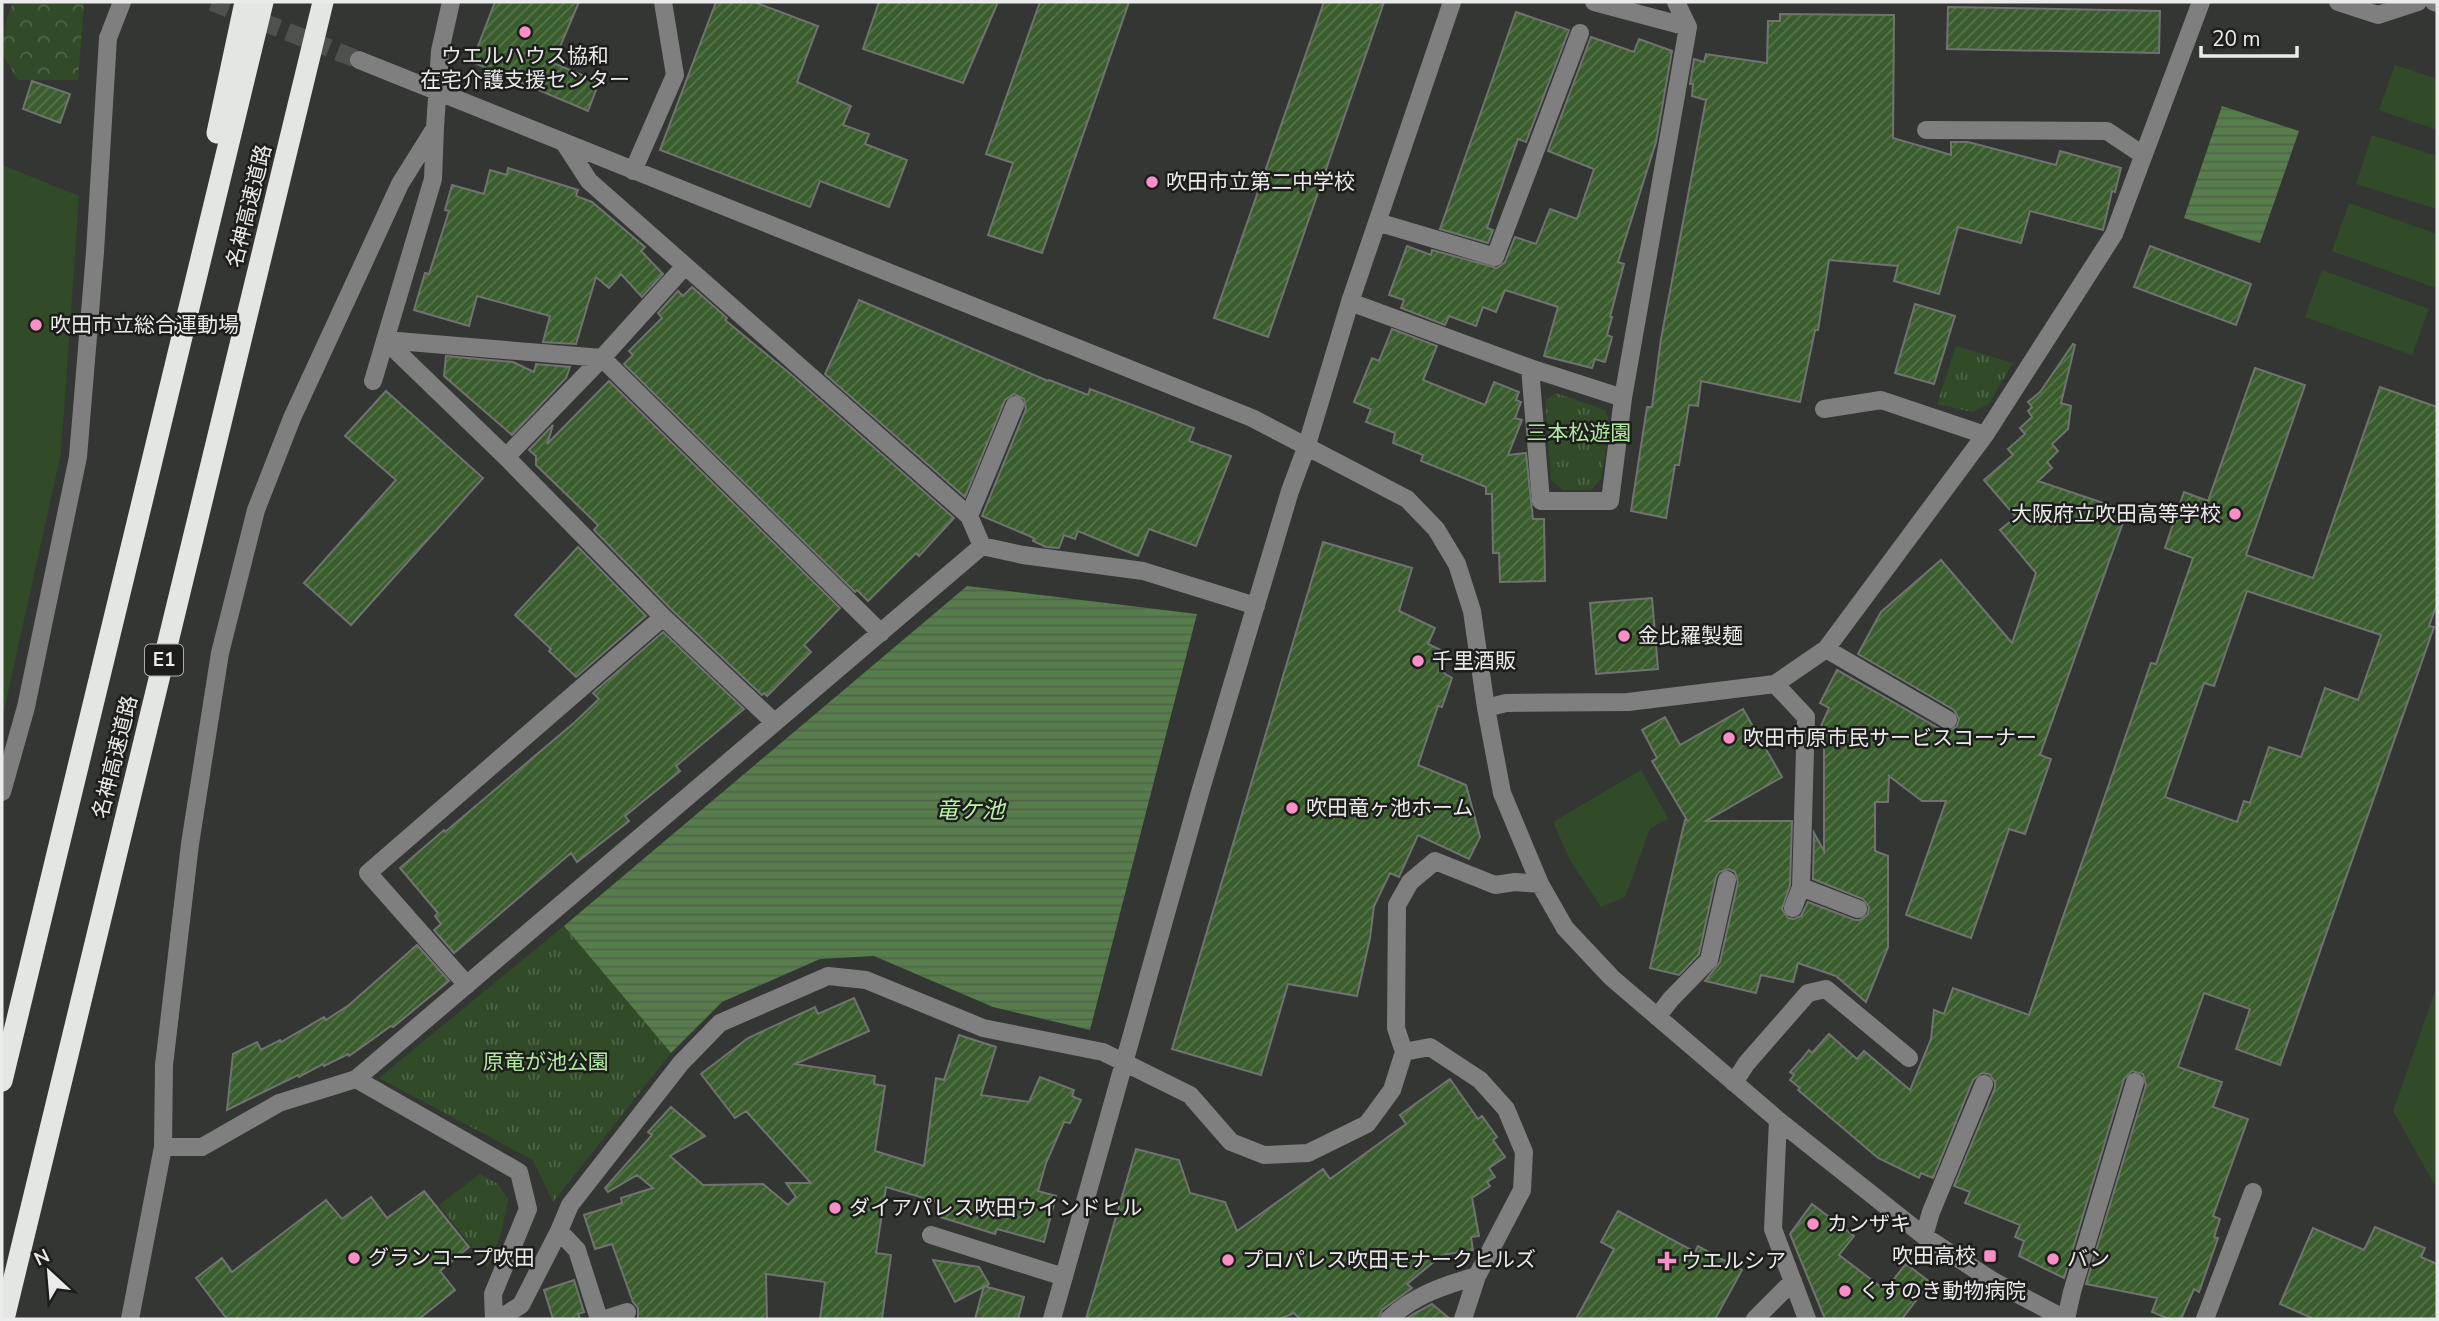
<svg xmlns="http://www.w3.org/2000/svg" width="2439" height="1321" font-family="'Nunito Sans','Noto Sans JP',sans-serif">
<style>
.grass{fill:#314b29}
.forest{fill:url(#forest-crowns)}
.park{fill:url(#park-tufts)}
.water{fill:url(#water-rules)}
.building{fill:url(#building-hatch);stroke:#707370;stroke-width:2;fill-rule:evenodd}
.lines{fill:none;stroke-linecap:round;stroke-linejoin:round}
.minor-tunnel{stroke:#4f514f;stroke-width:18;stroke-dasharray:18 9;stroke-linecap:butt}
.minor{stroke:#7e7f7e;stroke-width:18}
.highway{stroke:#e3e6e2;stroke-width:21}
.poi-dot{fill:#fa8fc7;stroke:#1d1e1c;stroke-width:2.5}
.labels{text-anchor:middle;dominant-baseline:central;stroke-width:5;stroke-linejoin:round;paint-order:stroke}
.shield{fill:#1d1e1c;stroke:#acaeac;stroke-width:2}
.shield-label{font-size:19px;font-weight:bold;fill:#eaebea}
.poi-label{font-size:21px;fill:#eaebea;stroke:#1d1e1c;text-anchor:start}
.street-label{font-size:21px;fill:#eaebea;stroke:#1d1e1c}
.park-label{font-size:21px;fill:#b2e9a0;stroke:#1d1e1c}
.water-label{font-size:23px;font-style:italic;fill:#baf2a8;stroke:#1d1e1c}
</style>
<defs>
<pattern id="forest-crowns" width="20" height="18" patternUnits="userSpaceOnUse" patternTransform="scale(1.75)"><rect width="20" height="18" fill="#314b29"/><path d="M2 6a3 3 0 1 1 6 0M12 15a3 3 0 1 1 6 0" fill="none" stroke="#4f6548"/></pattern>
<pattern id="park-tufts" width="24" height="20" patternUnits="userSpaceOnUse" patternTransform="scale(1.75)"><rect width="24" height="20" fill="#314b29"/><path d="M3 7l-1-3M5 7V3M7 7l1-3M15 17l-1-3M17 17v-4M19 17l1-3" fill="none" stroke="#4f6548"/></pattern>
<pattern id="water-rules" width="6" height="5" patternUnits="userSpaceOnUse" patternTransform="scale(1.75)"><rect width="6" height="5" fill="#587d4c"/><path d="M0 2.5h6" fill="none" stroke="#506449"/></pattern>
<pattern id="building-hatch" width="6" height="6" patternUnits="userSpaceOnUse" patternTransform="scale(1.75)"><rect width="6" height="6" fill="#3a5d2e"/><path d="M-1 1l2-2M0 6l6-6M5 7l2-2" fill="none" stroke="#57744c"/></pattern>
</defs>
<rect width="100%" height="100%" fill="#343634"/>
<path class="grass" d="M2395 65 2437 79V130L2379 110Z
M2372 135 2437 156V209L2356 184Z
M2 165 79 196 61 453 2 719Z
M2349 203 2437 234 2436 288 2332 251Z
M2322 270 2429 309 2412 355 2305 317Z
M1641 770 1668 818 1650 829 1625 897 1601 907 1570 860 1553 822Z
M2437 986V1189L2393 1111Z"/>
<path class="forest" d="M13 2H84L78 80H18L2 53 7 18Z"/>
<path class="park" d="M1956 346 2013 363 1989 404 1972 412 1937 404Z
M1556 393 1605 410 1610 424 1601 479 1591 490H1563L1551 480 1545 401Z
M564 926 671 1053 553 1202 533 1160 379 1078Z
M480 1174 498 1184 508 1199 502 1230 488 1268 439 1205Z"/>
<path class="water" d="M2222 106 2299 131 2260 243 2184 218Z
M967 586 1197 614 1090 1030 993 1007 874 956 820 959 722 1002 671 1053 564 926Z"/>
<path class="building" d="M495 2H579L553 63 599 82 588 111 472 62Z
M716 2H754L818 26 797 82 851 106 843 125 869 134 865 144 907 160 889 207 820 181 810 207 660 150Z
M879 2H998L963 83 863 49Z
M1040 2H1129L1042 253 988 235 1013 163 986 154Z
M1324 2H1384L1268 337 1214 318Z
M1948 7 2160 11 2159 53 1947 49Z
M1516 12 1569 30 1526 142 1518 139 1487 228 1493 230 1488 243 1440 229Z
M1780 14 1894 15 1893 138 1951 155V142H1968L2056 165 2060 151 2121 168 2115 192 2112 191 2103 230 2030 211 2021 243 1958 227 1939 294 1894 281 1898 266 1829 260 1818 330H1815L1800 402 1701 381 1698 406 1689 405 1679 465H1675L1666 518 1631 511 1647 407H1652L1661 339 1706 100 1692 96 1693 84H1690L1694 59 1704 62 1706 54 1767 63 1768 21H1780Z
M1591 37 1634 52 1639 39 1672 51 1656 142 1618 262 1624 264 1610 317H1612L1607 335 1612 337 1605 362 1595 359 1592 368 1544 356 1558 307 1505 290 1496 312 1483 307 1476 326 1449 316 1445 325 1401 308 1404 300 1389 295 1407 246 1431 255 1432 250 1497 268 1505 262 1515 237 1536 244 1550 209 1577 219 1594 169 1548 151Z
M32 81 70 94 60 123 23 109Z
M508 168 578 190 576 196 592 202 645 247 641 251 663 274 642 297 621 274 609 288 596 277 576 344 543 342 550 316 477 296 469 326 414 310 425 273 429 274 449 211 445 210 452 185 484 194 490 170 507 175Z
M2150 246 2251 284 2236 325 2134 287Z
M692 287 727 318 725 320 794 377 954 518 919 556 916 553 868 601 857 590 855 592 624 364 633 355 629 351 662 318 658 313 678 291 683 296Z
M859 300 1048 381 1049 380 1088 395 1090 389 1194 428 1189 441 1231 456 1196 546 1149 529 1138 556 1078 531 1075 539 1064 535 1059 548 1046 547 1033 541 1034 538 982 516 1026 409 1024 399 1014 394 1005 400 965 497 825 374Z
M1915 304 1955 316 1934 384 1895 373Z
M1392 329 1437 346 1423 380 1485 405 1494 382 1519 392 1516 400 1521 402 1515 418 1522 420 1508 455 1526 453 1533 519H1544L1545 581 1500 582 1499 553H1493L1492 494H1486V487L1421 461 1423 455 1393 443 1395 433 1366 422 1371 409 1354 402 1372 358 1379 361Z
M2073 344 2075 345 2061 403 2071 406 2068 429 2052 444 2058 451 2047 462 2052 468 2038 481 2127 511 2040 755 2051 759 2025 834 2009 829 1971 938 1906 915 1946 801H1922L1889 776 1888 802H1875V851L1888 856V947L1866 1002 1836 976 1798 963 1793 982 1761 975 1756 993 1705 981 1720 962 1738 882 1735 872 1729 869 1719 872 1716 877 1699 954 1679 975 1650 968 1685 820H1687L1652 761 1657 758 1642 730 1665 717 1680 745 1743 709 1782 777 1706 821H1792L1790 885 1782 909 1788 918 1794 919 1801 916 1808 902 1855 920H1860L1868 914 1869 907 1863 899 1813 879 1814 833 1824 851V736L1818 733 1829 708 1820 703 1837 670 1942 730 1949 731 1957 726 1959 719 1954 710 1858 654 1881 612 1941 560 2012 643 2036 573 2000 530 2016 517 1984 480 2013 455 2008 449 2025 434 2020 428 2032 417 2028 411 2032 407 2028 402 2040 392Z
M446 356 513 362 534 372 536 364 570 367 566 378 512 435 444 376Z
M2255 368 2305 385 2246 555 2313 578 2380 387 2437 407V604L2429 626 2434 627 2280 1065 2236 1049 2250 1009 2204 993 2178 1067 2222 1082 2213 1107 2248 1119 2213 1216 2220 1219 2214 1237 2218 1238 2199 1292 2194 1289 2181 1319H2169L2152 1312 2157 1298 2086 1284 2146 1085 2143 1074 2132 1071 2124 1079 2064 1278 2019 1256 2024 1241 2015 1237 2020 1225 1965 1203 1970 1192 1954 1186 1995 1088V1082L1989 1074 1982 1073 1973 1080 1933 1178 1921 1173 1919 1178 1878 1158 1798 1090 1800 1088 1790 1080 1794 1075 1790 1072 1801 1060 1809 1050 1812 1053 1829 1034 1857 1059 1864 1051 1910 1090 1931 1039 1934 1010 1944 1014 1953 988 2029 1015 2151 663 2156 664 2193 558 2165 548 2184 492 2208 501ZM2247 591 2381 635 2358 700 2325 688 2301 757 2269 747 2250 803 2244 801 2237 822 2165 797 2204 683 2214 686Z
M609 381 840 608 804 645 811 652 767 696 764 693 762 695 671 609 594 530 598 525 536 465V456L529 450 553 425 547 444Z
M386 391 483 478 351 625 304 583 396 480 345 436Z
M1323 542 1412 568 1399 611 1435 628 1428 644 1445 652 1439 670 1452 678 1442 707 1438 706 1418 765 1466 785 1480 837 1469 859 1418 835 1399 877 1390 873 1374 906 1370 938 1357 996 1288 984 1261 1075 1172 1049Z
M578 547 646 616 576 677 549 651 551 649 515 615Z
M1652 598 1658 669 1596 674 1590 603Z
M663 632 744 709 676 766 680 771 625 816 629 821 577 862 571 853 454 953 434 930 441 924 435 916 438 913 400 868 444 830 445 832 575 722 599 699 593 693Z
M417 945 449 981 393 1027 391 1026 349 1056 348 1054 324 1066 323 1064 299 1077 298 1075 227 1110 233 1054 257 1042 261 1050 280 1040 281 1042 324 1017 326 1020 349 1005Z
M854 998 869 1031 795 1064 875 1076 874 1084 885 1086 875 1151 924 1166 936 1078 944 1080 959 1035 996 1047 981 1095 1029 1102 1040 1077 1074 1090 1072 1096 1081 1100 1070 1123 1064 1122 1046 1163 1038 1191 1056 1196 1044 1242 997 1229 995 1234 937 1216 941 1203 886 1187 876 1253 891 1255 882 1319H820L825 1282 766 1274 767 1319H638V1308L633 1302 612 1244 595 1249 584 1215 622 1203 621 1198 653 1188 637 1175 608 1192 605 1188 652 1135 648 1132 671 1107 705 1136 670 1156 703 1185 763 1184 788 1205 796 1197 786 1183H811L746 1111 735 1118 701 1074 748 1038 815 1007 818 1014Z
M1450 1079 1478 1119 1482 1116 1497 1137 1493 1140 1505 1157 1489 1168 1495 1177 1487 1182 1490 1186 1472 1198 1479 1236 1471 1237 1473 1250 1442 1255 1407 1284 1412 1288 1382 1310 1378 1319H1300L1294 1313 1280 1319H1086L1136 1149 1179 1160 1190 1193 1225 1202 1237 1231 1323 1169 1330 1179 1406 1124 1400 1115Z
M424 1191 469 1247 440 1271 455 1290 419 1319H227L196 1278 222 1258 232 1272 326 1200 342 1219 371 1197 387 1218Z
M1812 1204 1854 1236 1839 1255 1885 1290 1906 1264 1930 1282 1902 1319H1825L1790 1234Z
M1618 1211 1695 1252 1698 1246 1742 1270 1715 1319H1576L1614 1249 1601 1242Z
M2375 1227 2425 1248 2421 1257 2437 1264V1319H2314L2280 1304 2313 1228 2364 1250Z
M933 1260 979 1267 989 1284 955 1302Z
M574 1280 584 1312 578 1314 580 1319H553L544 1290Z
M984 1286 1024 1297 1018 1319H975Z
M1432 1304 1450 1319H1406L1415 1313Z"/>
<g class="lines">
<path class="minor-tunnel" d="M212 2 359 60"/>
<path class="minor" d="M1594 2 1688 27
M2338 2 2378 15 2418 2
M2434 2 2437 3
M359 60 1252 418 1407 499 1436 529 1457 564 1472 611 1486 708 1502 793 1540 884 1565 928 1612 978 1778 1120 1924 1236 1993 1281 2065 1319
M1926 130 2107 131 2143 155
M565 144 589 181 969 516 982 546
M633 171 675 75 663 2
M1377 222 1495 257 1580 33
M1350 302 1530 368 1623 398
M385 340 602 358 881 633
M385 340 506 457 663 617 774 722
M1530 368 1541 501H1610L1623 398 1688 27 1676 2
M373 381 433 179 435 128
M1824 409 1881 400 1985 435
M506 457 602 358 685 266
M969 516 1015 405
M1826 649 1948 720
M1775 684 1806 717 1801 887 1793 908
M1486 708 1506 703 1628 702 1775 684 1826 649 1985 435 2114 234 2201 2
M2 792 26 707 78 457 95 252 108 38 122 2
M1801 887 1858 909
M467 985 368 873 663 617
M1657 1017 1671 999 1709 960 1727 880
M1404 1052 1430 1047 1480 1080 1506 1109 1524 1152 1522 1190 1477 1276 1463 1319
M356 1079 982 546 1023 555 1143 571 1256 606
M1734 1083 1746 1064 1808 993 1826 989 1909 1058
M1778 1120 1773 1229 1807 1319
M163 1147H202L279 1103 356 1079 519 1172 528 1209 493 1294 494 1319
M559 1231 577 1250 599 1319
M931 1235 1064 1277
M1924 1236 1931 1212 1984 1084
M130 1319 163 1147 164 1065 190 844 220 653 256 510 292 418 400 184 435 128 440 51 451 2
M499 1319 521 1305 559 1231 570 1205 681 1063 720 1023 828 976 866 980 983 1028 1103 1052 1190 1095 1231 1142 1264 1155 1308 1153 1367 1124 1392 1090 1404 1052 1396 1028 1397 905 1410 882 1435 861 1495 885 1515 882 1540 884
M605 1319 627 1312
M1052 1319 1201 789 1290 491 1306 448 1350 302 1452 2
M1389 1319C1414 1295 1445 1285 1477 1276
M1755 1319 1793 1281
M2066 1319 2072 1292 2135 1082
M2205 1319 2253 1192"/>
<path class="highway" d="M217 133 245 2
M2 1081 263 2
M4 1319 323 2"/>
</g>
<g class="poi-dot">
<circle cx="525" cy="32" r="7"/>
<circle cx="1152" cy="182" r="7"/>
<circle cx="36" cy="325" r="7"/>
<circle cx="2235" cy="514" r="7"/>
<circle cx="1624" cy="636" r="7"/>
<circle cx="1418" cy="661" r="7"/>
<circle cx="1729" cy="738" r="7"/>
<circle cx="1292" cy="808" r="7"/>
<circle cx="835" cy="1208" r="7"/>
<circle cx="1813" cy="1224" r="7"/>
<rect x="1983" y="1249" width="14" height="14" rx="3.5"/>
<circle cx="354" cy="1258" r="7"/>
<circle cx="2053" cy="1259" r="7"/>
<circle cx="1228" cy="1260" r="7"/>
<path d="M1663.5 1250.5h7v7h7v7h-7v7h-7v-7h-7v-7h7z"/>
<circle cx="1845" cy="1291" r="7"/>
</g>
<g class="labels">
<rect class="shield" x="145" y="644.5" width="38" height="31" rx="5"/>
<g class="shield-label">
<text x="164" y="660">E1</text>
</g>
<g class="poi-label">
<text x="525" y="56" text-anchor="middle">ウエルハウス協和<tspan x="525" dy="24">在宅介護支援センター</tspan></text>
<text x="1166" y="182">吹田市立第二中学校</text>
<text x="50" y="325">吹田市立総合運動場</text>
<text x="2221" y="514" text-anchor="end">大阪府立吹田高等学校</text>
<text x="1638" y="636">金比羅製麺</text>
<text x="1432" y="661">千里酒販</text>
<text x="1743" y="738">吹田市原市民サービスコーナー</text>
<text x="1306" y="808">吹田竜ヶ池ホーム</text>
<text x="849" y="1208">ダイアパレス吹田ウインドヒル</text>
<text x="1827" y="1224">カンザキ</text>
<text x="1976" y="1256" text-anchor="end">吹田高校</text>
<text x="368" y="1258">グランコープ吹田</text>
<text x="2067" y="1259">バン</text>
<text x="1242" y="1260">プロパレス吹田モナークヒルズ</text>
<text x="1681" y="1261">ウエルシア</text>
<text x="1859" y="1291">くすのき動物病院</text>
</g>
<g class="street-label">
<text transform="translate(249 206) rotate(-76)">名神高速道路</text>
<text transform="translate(115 757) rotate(-76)">名神高速道路</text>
</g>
<g class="park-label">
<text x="1579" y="433">三本松遊園</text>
<text x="546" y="1062">原竜が池公園</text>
</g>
<g class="water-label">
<text x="970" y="810">竜ケ池</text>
</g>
</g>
<rect width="2439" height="1321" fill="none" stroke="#eaebea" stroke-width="7"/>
<g transform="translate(49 1272) rotate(334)" stroke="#1d1e1c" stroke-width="5" paint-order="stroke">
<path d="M0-5L12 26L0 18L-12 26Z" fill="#eaebea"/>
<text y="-10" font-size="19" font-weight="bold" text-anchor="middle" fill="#eaebea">N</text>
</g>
<path d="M2201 46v10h96v-10" fill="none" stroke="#eaebea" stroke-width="3.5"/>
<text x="2212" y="46" font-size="21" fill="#eaebea" stroke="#1d1e1c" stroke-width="5" paint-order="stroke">20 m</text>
</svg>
